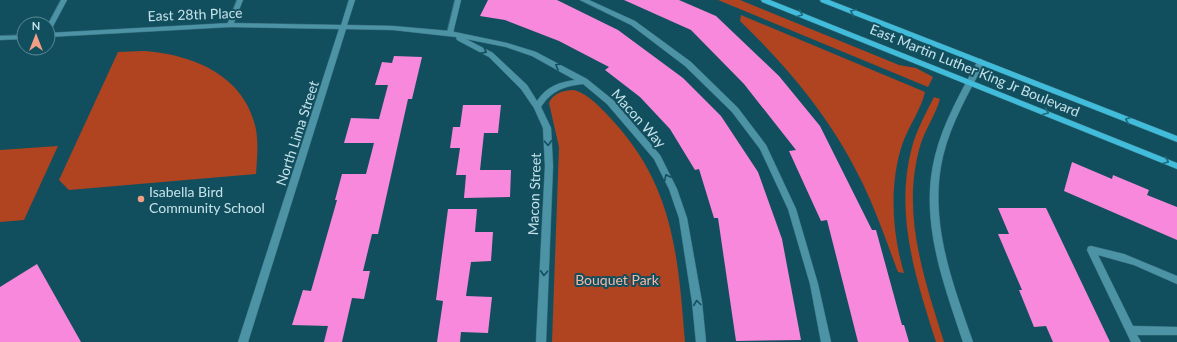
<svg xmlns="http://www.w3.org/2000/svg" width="1177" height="342" font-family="Lato,sans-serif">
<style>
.green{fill:#b04320}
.building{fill:#f888db}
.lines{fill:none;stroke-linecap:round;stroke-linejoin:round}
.service-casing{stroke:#396f7d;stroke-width:1}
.minor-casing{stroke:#396f7d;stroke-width:1}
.tertiary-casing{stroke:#396f7d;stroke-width:1}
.secondary-casing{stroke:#396f7d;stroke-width:1}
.service{fill:#4d93a6;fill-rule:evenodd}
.minor{fill:#4d93a6;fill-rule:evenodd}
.tertiary{fill:#4d93a6;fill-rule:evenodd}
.secondary{fill:#41bcda;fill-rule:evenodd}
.oneway{stroke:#1e6a7d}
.oneway2{stroke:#124f5e}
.poi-dot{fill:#f39f85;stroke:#124f5e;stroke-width:1.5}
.labels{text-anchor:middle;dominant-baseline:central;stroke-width:4;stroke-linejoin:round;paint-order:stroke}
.street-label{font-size:14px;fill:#c5e2ea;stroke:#124f5e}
.poi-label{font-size:14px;fill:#c5e2ea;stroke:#124f5e;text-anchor:start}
.park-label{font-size:14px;fill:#f6b7a4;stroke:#124f5e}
</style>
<rect width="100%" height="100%" fill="#124f5e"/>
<path class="green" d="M718 0H740L899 65 916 68 933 77 928 87Z
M741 15 925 92C921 110 908 127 902 145 889 185 892 233 904 273L898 272C887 243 877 213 863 184 833 121 790 69 740 21Z
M143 51C191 54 242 74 255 125 259 141 257 158 256 174L69 190 59 180 118 52Z
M574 90C589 94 603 110 614 122 674 188 678 257 685 342H552L559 147 549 103C553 93 564 90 574 90Z
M934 97 940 99C936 114 926 128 921 143 900 211 924 278 944 342H936C916 279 894 214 912 147 917 129 926 113 934 97Z
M58 146 24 220 0 222V150Z"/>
<path class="building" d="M488 0H557L618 30 683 78 721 116 758 172 782 239 801 340 736 341 718 218H714L699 169 695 170 670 129 640 97 605 70 609 67 559 41 505 20 480 16Z
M624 0H679L716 16 779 76 820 126 872 230H876L902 325H904L909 342H858L827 220 821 221 789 151 796 150 744 84 691 30Z
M394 56 422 57 412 99H408L378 234H372L363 271H370L364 299 352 298 342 342H324L328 326 292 325 303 290 311 291 337 200H335L342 174H366L374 143H344L351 118 379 119 388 85H375L382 62 392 63Z
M463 105H501L498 133H484L480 170H511L510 197 464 198 466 175H456L460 148H450L453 127H460Z
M1072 162 1112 179 1113 175 1149 190 1147 195 1177 207V240L1064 191Z
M998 208H1046L1110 342H1053L1046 326 1034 327 1019 290H1022L998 234H1009Z
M448 209H477L475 232H493L491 261 471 262 466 296 492 297 488 333 461 332 460 342H437L443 301 436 300Z
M37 264 81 342H0V287Z"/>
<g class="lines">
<defs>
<path id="service" d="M61 0H67L50 32H48V24Z
M237 0H243L233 25 232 27H228L227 25Z
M455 0H461L453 33 450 35 447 33Z
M580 0H589L635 21 691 62 738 108 766 145 796 209 818 284 831 342H821L810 284 788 209 760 149 732 112 685 66 631 25Z
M1091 246 1124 254 1177 276V284L1134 265 1098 255 1133 326 1177 327V335H1137L1141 342H1131L1087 250 1088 247Z"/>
<path id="minor" d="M349 0H355L347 25 393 26 450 31 507 43 536 52 587 79 613 100 660 155 677 189 687 218 702 302 706 342H696L692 302 679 218 669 189 654 159 607 104 583 84C564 86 551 91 541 107L551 128 553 166 546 342H536L545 166 543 128 534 108 521 89 489 57 457 40 456 37 393 30 346 29 248 342H238L339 29 230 27 48 37V33L230 23 341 25ZM466 39 506 47 532 56 575 80C559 82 546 87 537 101L527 85 493 53Z
M24 35V39L0 40V36Z"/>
<path id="tertiary" d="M981 59 985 62C969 92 951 123 943 156 928 220 952 282 973 342H963C943 282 919 220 935 156 943 123 961 92 977 62Z"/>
<path id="secondary" d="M761 0H770L1177 163V169L762 2Z
M820 0H829L1177 136V142L821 2Z"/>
</defs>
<use href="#service" class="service-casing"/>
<use href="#minor" class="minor-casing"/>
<use href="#tertiary" class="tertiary-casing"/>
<use href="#secondary" class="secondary-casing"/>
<use href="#service" class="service"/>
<use href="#minor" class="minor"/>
<use href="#tertiary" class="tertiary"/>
<use href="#secondary" class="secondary"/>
</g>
<defs><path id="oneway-chevron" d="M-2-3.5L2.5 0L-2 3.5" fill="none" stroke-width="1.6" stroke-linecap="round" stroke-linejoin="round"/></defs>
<g class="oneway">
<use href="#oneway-chevron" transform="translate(853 12) rotate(-158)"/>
<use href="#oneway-chevron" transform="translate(800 14) rotate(22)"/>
<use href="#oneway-chevron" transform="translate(1046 112) rotate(22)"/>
<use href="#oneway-chevron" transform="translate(1128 120) rotate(-159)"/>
<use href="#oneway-chevron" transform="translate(1166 161) rotate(22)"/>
</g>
<g class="oneway2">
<use href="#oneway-chevron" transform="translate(484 51) rotate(27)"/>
<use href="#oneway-chevron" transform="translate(558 66) rotate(-151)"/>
<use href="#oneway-chevron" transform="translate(548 143) rotate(87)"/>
<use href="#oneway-chevron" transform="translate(667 177) rotate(-117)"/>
<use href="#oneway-chevron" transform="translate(544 273) rotate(93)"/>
<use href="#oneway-chevron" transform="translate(697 303) rotate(-97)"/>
</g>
<circle class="poi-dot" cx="141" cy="199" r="4"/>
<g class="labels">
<g class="street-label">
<text transform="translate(195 14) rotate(-2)">East 28th Place</text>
<text transform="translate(975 70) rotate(22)">East Martin Luther King Jr Boulevard</text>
<text transform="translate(639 118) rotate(48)">Macon Way</text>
<text transform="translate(297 133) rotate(-72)">North Lima Street</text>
<text transform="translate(534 194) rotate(-88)">Macon Street</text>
</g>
<g class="poi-label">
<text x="149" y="191">Isabella Bird<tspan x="149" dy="16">Community School</tspan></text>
</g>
<g class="park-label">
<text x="617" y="279">Bouquet Park</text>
</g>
</g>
<g transform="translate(36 36)"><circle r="19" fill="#124f5e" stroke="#5a8a96"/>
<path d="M0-3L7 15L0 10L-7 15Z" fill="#f39f85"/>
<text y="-6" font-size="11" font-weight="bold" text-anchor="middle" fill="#c5e2ea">N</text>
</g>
</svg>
